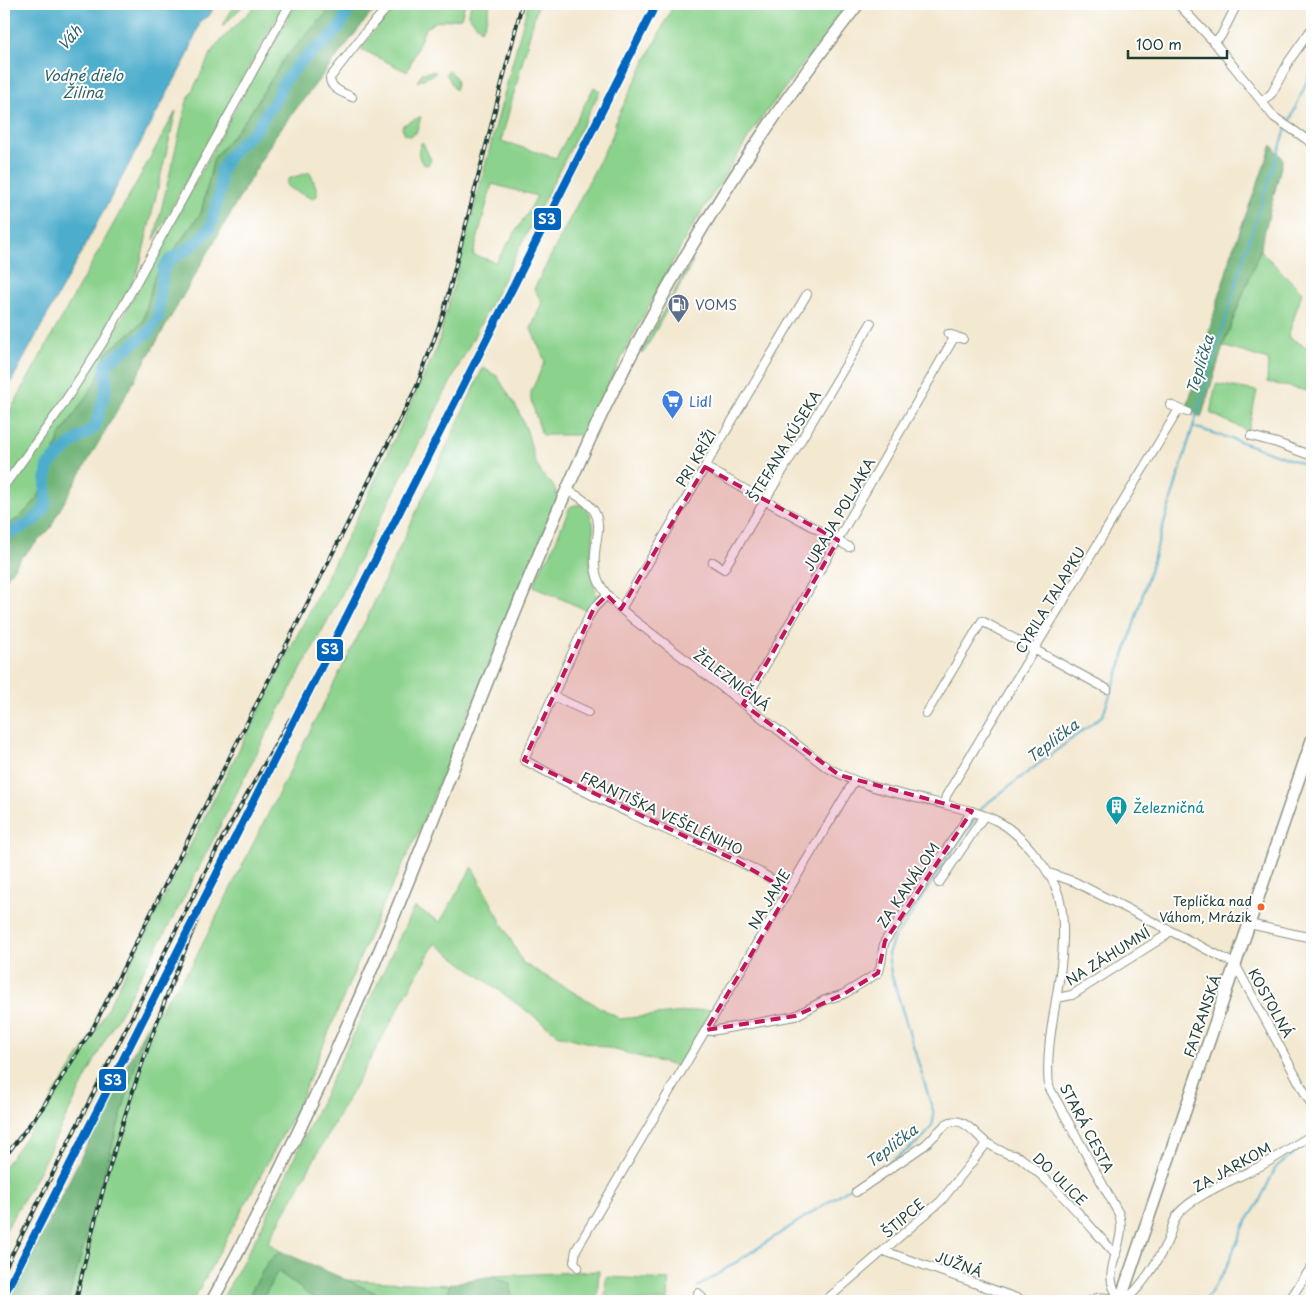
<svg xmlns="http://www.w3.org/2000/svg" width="1316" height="1305" font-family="'Playpen Sans',sans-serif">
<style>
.green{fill:#8bd28c;stroke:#558860;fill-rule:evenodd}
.forest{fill:#70b478;stroke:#487856}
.water{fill:#4dadcc;stroke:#367580}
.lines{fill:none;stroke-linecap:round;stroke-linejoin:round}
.stream{stroke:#4dadcc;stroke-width:2}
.river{stroke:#4dadcc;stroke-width:12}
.street-casing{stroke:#899282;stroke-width:10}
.secondary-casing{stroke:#899282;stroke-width:14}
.street{stroke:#fff;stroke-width:8}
.secondary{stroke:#fff;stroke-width:11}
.rail-casing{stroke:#1f3d34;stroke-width:4}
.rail{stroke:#fff;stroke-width:2;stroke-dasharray:5.5;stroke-linecap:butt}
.rail-1-casing{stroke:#fff;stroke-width:11}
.rail-1{stroke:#0065bd;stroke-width:8}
.marked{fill:#c2185b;fill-opacity:0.2;stroke:#c2185b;stroke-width:4;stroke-dasharray:10 6;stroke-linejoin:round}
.bus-dot{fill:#f26522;stroke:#fff;stroke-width:2}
.labels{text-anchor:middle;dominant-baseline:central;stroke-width:4;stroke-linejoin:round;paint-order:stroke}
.bus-label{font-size:13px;fill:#1f3d34;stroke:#fff;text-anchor:end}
.service-label{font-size:14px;fill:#4e5e75;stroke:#fff;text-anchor:start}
.shop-label{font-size:14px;fill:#366cbe;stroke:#fff;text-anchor:start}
.street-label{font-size:14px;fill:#1f3d34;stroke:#fff}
.culture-label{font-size:14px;fill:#0d838f;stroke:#fff;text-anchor:start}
.water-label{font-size:15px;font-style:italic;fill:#2f6469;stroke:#fff}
.line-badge{stroke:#fff;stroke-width:2}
.badge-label{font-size:14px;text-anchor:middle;font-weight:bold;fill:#fff}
</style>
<rect width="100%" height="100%" fill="#fff"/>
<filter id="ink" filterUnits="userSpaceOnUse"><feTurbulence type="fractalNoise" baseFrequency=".02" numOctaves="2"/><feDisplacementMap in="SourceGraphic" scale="10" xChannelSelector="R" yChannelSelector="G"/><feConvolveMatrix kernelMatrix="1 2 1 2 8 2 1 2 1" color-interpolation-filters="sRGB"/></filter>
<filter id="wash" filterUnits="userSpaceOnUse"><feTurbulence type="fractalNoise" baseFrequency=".0096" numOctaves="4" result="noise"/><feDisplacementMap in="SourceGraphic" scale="20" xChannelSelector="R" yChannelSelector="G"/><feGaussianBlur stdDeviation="1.12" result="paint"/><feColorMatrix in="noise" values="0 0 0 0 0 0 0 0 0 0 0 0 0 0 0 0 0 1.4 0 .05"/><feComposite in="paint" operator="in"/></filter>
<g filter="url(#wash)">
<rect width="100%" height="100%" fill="#f3e8d0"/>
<path class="green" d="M235 4H245L222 27Z
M257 4H284L154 240 187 101 215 46Z
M296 4H335L284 59 247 118 214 158 201 213 154 277 143 322 106 353 97 380 60 436 38 498 19 518 4 527V422L176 111 140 264 107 346 249 84Z
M400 4H465L461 18 435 22 425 29 407 72 361 49 384 18Z
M471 4H490L485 24 481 30 468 15Z
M528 4H538L501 141 556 158 594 87 600 91 337 603 269 729 178 909 104 1042 36 1177 4 1233V1167L38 1120 99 1025 364 504 437 348ZM492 184 537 196 527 214 496 262 473 255Z
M674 4H849L758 123 688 233 627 347 583 435H542L531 400V392L545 361 531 329 542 302 534 289 613 134 616 120Z
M434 71 436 73 417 82 422 73Z
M448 71C456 74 459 84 455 90L446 73Z
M420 117H421L416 133 410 136 405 134 402 128 403 125Z
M421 143H423L431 160 428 165 423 164C417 156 418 151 421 143Z
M310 172 317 190V196L313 199 289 188 286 185 288 179Z
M1260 250 1302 292 1288 337 1312 350V392L1267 382 1268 360 1223 346Z
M692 260 693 262 644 352 642 353 641 351Z
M483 368 497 376 517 408 527 431 535 461 542 474 554 486 558 498 418 833 377 917 297 1108 193 1301H68L146 1027 192 965 367 618Z
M1216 384 1257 391 1248 431 1210 413Z
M575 505H582C601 521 591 542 590 563 590 575 595 587 597 598L588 611 533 586 543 564 550 555 568 511 570 507Z
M472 867 523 963 620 1019 712 1009 679 1067 559 1035 435 943 268 1242 280 1251 267 1263 246 1301H221L258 1234 414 907 440 922Z
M277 1271 318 1301H262Z
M599 1271 597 1301H511V1284L493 1276Z
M606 1277 669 1280 668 1301H605Z
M346 1280 449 1285V1301H395Z"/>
<path class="forest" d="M335 4H382L368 17 275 136 55 518 51 528 21 558 4 581V527L19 518 38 498 60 436 97 380 106 353 143 322 154 277 201 213 214 158 247 118 284 59Z
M1272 145 1283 159 1260 250 1223 346 1201 418 1187 407 1233 249Z
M146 1027 68 1301H8H9Z
M280 1251 395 1301H317L278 1271 261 1301H246L267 1263Z
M493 1276 511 1284V1301H449V1285L463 1281Z"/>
<path class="water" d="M4 4H216L209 16 201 20 187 57 4 395Z"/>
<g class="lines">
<path class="stream" d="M1289 123 1312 69
M1194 427 1244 443 1312 467
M980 811 982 807 1103 715 1127 647 1248 243 1286 129
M698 1287 906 1151C919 1141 934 1132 934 1114L891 973 888 954 894 938 908 920 946 860 978 815
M1205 1301 1224 1272 1245 1224 1258 1204 1276 1167 1302 1147 1312 1142"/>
<path class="river" d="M4 536 32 522 43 511 46 501V483L48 465 76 440 95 427 106 389V364L149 332 158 318 163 268 171 259 194 245 210 228 220 191 221 171 228 158 240 144 254 132 277 97 283 83 303 59 326 42 340 26 352 4"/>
</g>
</g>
<g filter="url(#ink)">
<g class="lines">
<defs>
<path id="street" d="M1178 4 1214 42 1274 117 1312 143
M1214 42 1221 36 1237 4
M352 97C344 93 330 89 330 78L367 30 391 4
M1262 102 1272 93 1289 61 1312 28
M948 334 963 339
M1170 405 1187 412
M1251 436 1277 443 1312 456
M705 467 849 547
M4 486 58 412 105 339 290 4
M567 490C621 517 586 537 597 577 603 595 620 608 634 620L825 766C861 788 906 795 947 805 964 809 981 813 997 821 1013 829 1025 842 1036 856 1059 884 1064 904 1063 940 1062 989 1044 1038 1049 1087L1119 1214C1129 1246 1095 1274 1122 1300
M713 562 724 569 871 323
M607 595 594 608 589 616 524 760C571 785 620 810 669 831 709 849 753 864 789 891
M621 609 807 294
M553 696 588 712
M743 704 955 336
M926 714 982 621 1107 689
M944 804 946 796 1179 409
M1049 873 1075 882 1235 964 1312 1106
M939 883 984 816
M1249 924 1312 938
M1057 998 1072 995 1165 936 1169 930
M706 1030 711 1031 795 1016 825 1000 844 994 878 973C883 965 881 951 885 941L972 811
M856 1192 925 1145 946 1124C963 1114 974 1134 987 1143 993 1147 1000 1151 1008 1154 1013 1155 1018 1155 1022 1159 1057 1186 1086 1222 1116 1255
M884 1251 1025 1301
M578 1267 574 1262 576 1250 758 941 854 781
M698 1293 705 1301
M825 1301 941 1201 987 1143
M1090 1301C1102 1292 1122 1305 1133 1293 1146 1280 1159 1258 1167 1242 1171 1233 1172 1223 1178 1214 1194 1194 1243 1176 1266 1163 1282 1154 1296 1144 1312 1135
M1289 1301 1312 1266"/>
<path id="secondary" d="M212 1301C272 1190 327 1076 376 959 454 775 519 585 606 405 676 261 759 129 858 4
M1120 1301 1312 740"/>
</defs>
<use href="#street" class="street-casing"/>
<use href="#secondary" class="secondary-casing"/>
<use href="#street" class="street"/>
<use href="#secondary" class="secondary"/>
<defs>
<path id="rail" d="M4 1158 43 1107 94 1026 417 386 443 315 522 4
M4 1270 222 839 290 719
M76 1301C110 1143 163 989 232 843"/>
</defs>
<use href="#rail" class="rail-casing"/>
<use href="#rail" class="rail"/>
<defs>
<path id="rail-1" d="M4 1295 656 4"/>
</defs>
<use href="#rail-1" class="rail-1-casing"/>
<use href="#rail-1" class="rail-1"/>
</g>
</g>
<path class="marked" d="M705 467 838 540 743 704 839 775 972 811 885 941 878 973 844 994 795 1016 706 1030 789 891 737 861 524 760 594 608 607 595 621 609Z"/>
<defs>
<symbol id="fuel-pin" viewBox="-11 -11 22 30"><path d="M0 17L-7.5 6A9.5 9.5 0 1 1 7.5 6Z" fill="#5c6f8a" stroke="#fff"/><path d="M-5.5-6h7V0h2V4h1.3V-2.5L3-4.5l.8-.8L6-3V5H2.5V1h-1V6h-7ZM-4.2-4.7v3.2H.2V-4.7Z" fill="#fff"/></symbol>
<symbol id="supermarket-pin" viewBox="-11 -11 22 30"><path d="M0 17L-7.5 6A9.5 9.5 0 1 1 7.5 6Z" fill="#3f7fe0" stroke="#fff"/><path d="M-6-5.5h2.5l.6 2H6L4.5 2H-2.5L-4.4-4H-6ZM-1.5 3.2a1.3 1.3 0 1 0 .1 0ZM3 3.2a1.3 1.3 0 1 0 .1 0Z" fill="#fff"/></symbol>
<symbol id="building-pin" viewBox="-11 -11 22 30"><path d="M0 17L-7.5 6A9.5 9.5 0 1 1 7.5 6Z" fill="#0f9aa8" stroke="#fff"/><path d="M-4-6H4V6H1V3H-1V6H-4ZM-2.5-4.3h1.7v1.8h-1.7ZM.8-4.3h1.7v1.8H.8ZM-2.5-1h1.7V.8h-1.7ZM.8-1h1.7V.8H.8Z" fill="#fff"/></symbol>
</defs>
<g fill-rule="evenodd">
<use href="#fuel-pin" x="666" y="292" width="25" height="34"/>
<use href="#supermarket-pin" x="660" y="388" width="25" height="34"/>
<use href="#building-pin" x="1104" y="794" width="25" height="34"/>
</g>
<circle class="bus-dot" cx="1261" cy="907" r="4.5"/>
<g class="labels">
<g class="bus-label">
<text x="1252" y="900">Teplička nad<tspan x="1252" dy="16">Váhom, Mrázik</tspan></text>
</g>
<g class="service-label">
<text x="695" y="304">VOMS</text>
</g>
<g class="shop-label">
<text x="689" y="401">Lidl</text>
</g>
<g class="street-label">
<text transform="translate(784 446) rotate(-59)">ŠTEFANA KÚSEKA</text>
<text transform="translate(696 458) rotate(-59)">PRI KRÍŽI</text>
<text transform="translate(839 514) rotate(-60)">JURAJA POLJAKA</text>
<text transform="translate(1050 600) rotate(-59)">CYRILA TALAPKU</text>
<text transform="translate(732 680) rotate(37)">ŽELEZNIČNÁ</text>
<text transform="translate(662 813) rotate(25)">FRANTIŠKA VEŠELÉNIHO</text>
<text transform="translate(908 885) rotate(-56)">ZA KANÁLOM</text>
<text transform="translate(769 899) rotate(-59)">NA JAME</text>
<text transform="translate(1108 956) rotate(-32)">NA ZÁHUMNÍ</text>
<text transform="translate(1271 1003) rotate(61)">KOSTOLNÁ</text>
<text transform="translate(1202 1016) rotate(-71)">FATRANSKÁ</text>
<text transform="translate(1087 1128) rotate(62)">STARÁ CESTA</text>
<text transform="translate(1232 1167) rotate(-29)">ZA JARKOM</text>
<text transform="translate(1060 1179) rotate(44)">DO ULICE</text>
<text transform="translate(903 1218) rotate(-41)">ŠTIPCE</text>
<text transform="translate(959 1264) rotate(20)">JUŽNÁ</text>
</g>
<g class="culture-label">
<text x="1133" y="807">Železničná</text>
</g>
<g class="water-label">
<text transform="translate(69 37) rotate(-49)">Váh</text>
<text x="83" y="74">Vodné dielo<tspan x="83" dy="17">Žilina</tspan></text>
<text transform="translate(1199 364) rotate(-73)">Teplička</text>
<text transform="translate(1052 740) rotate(-37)">Teplička</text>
<text transform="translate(891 1145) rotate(-37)">Teplička</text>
</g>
</g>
<g class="line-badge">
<rect x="533" y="207" width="29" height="24" rx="5" fill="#0065bd"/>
<rect x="316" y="638" width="28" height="24" rx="5" fill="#0065bd"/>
<rect x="98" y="1068" width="29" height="24" rx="5" fill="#0065bd"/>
</g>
<g class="badge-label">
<text x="547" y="224">S3</text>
<text x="330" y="654">S3</text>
<text x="113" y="1085">S3</text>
</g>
<rect width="1316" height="1305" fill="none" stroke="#fff" stroke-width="20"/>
<path d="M1128 50v8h99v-8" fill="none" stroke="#1f3d34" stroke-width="2.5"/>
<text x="1136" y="50" font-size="15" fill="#1f3d34" stroke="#ffffff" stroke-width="4" paint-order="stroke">100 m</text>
</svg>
